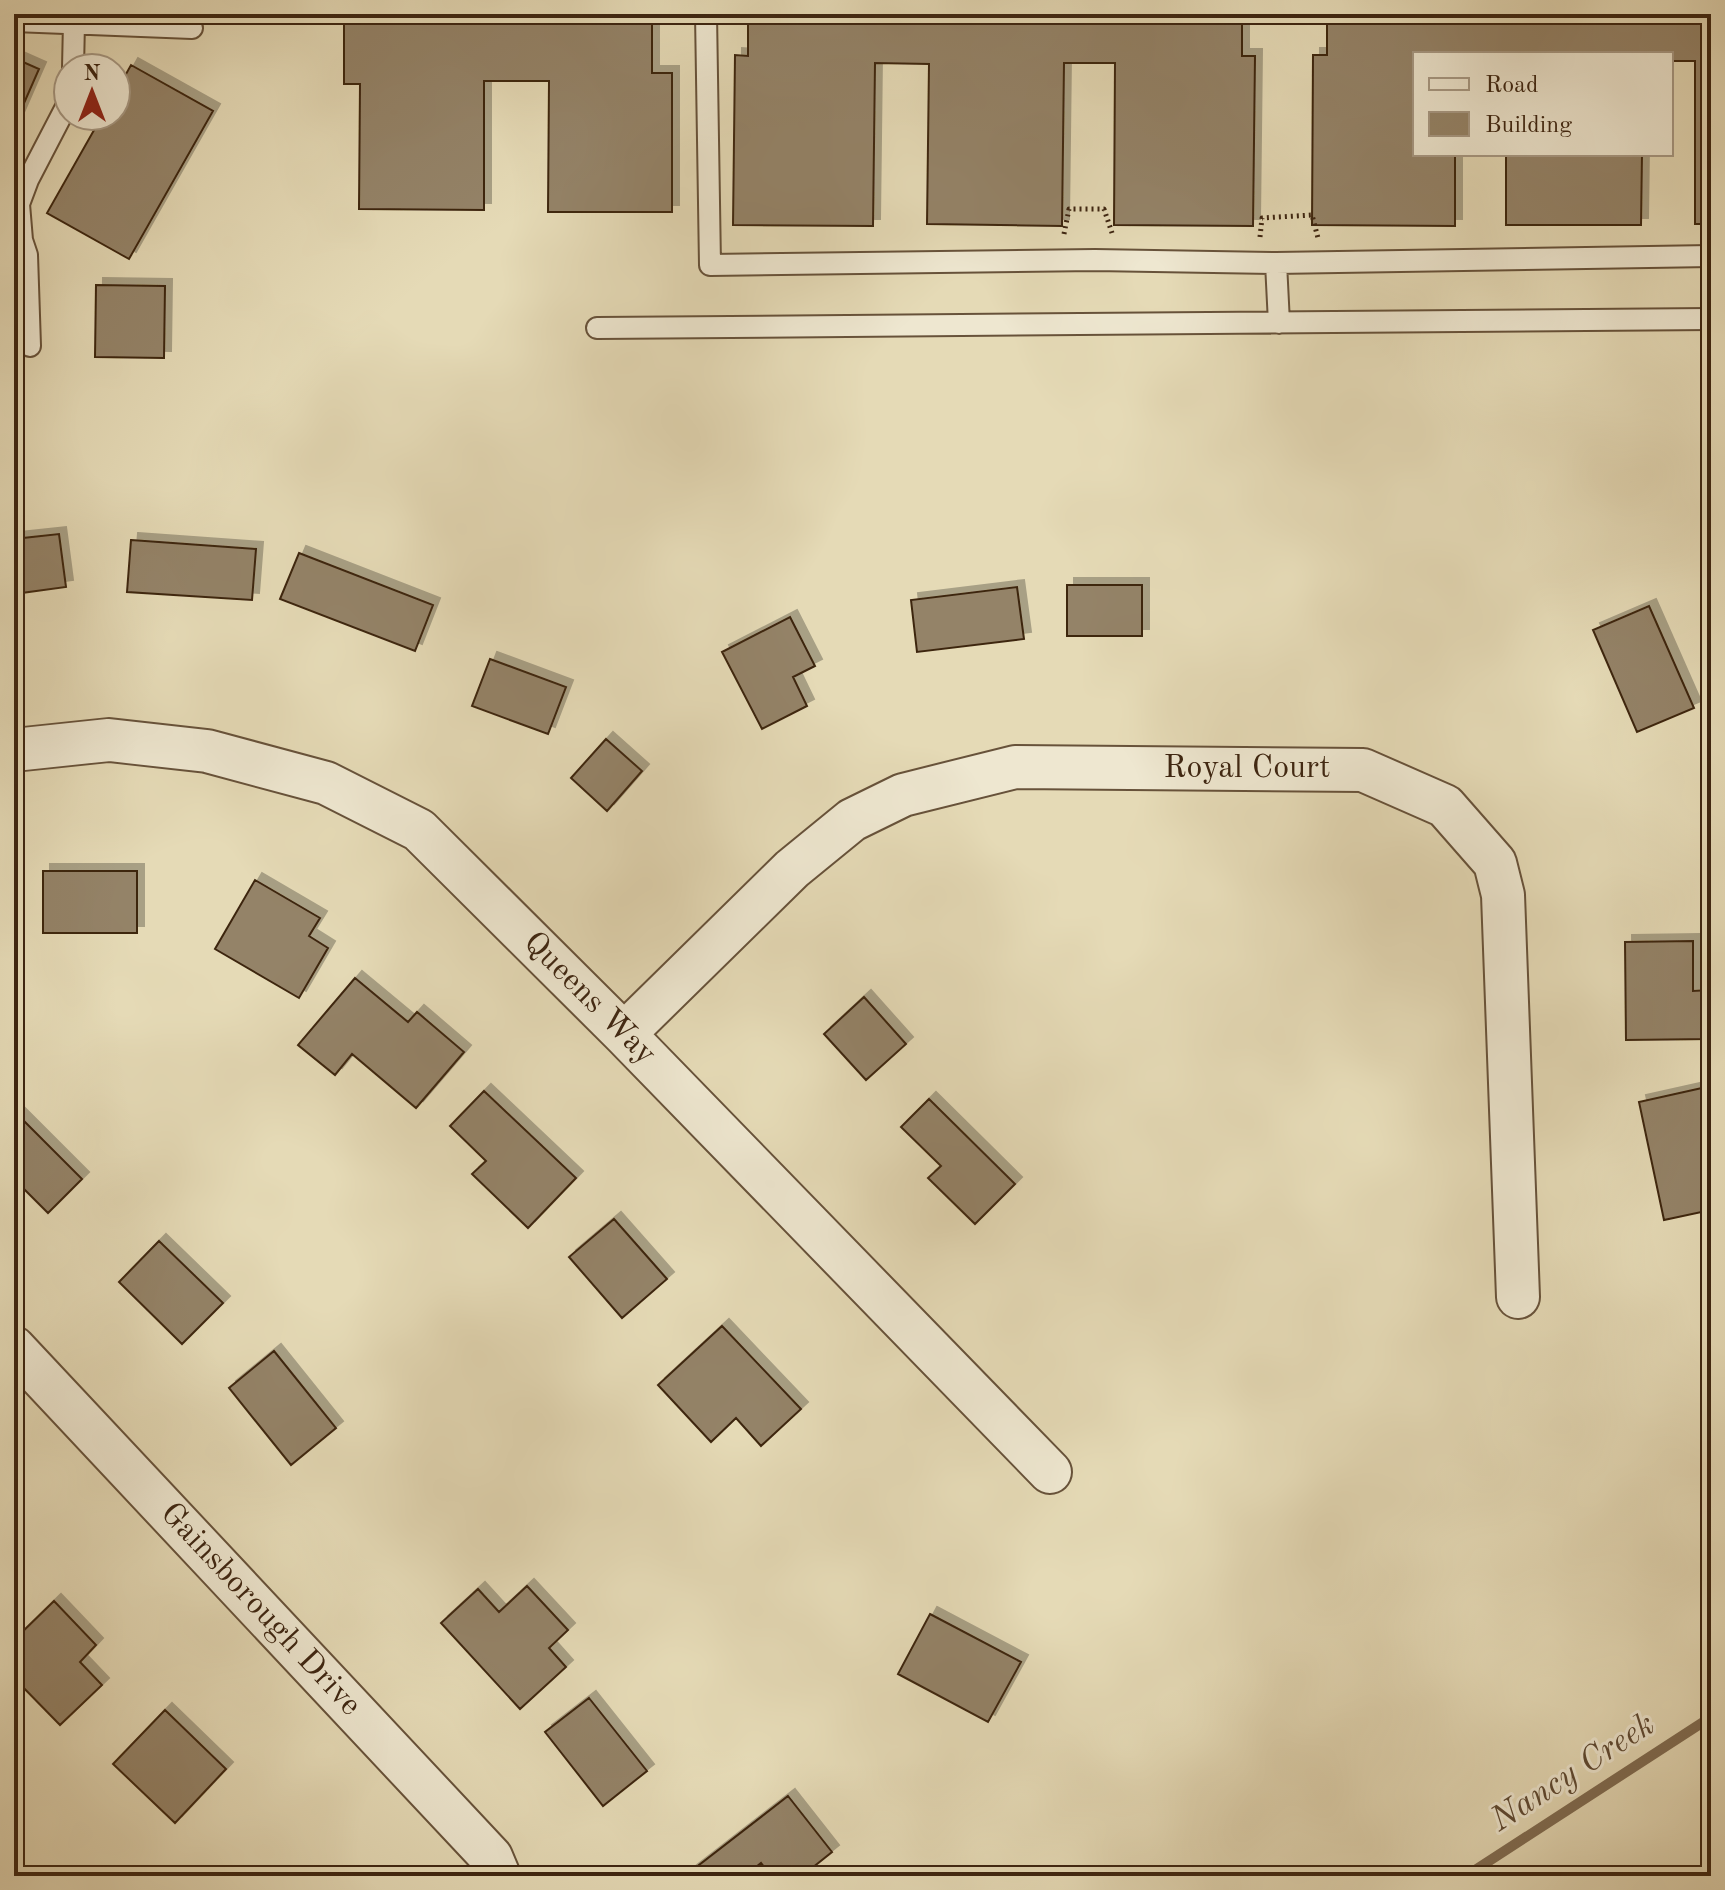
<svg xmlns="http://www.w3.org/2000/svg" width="1725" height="1890" font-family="'Old Standard TT',serif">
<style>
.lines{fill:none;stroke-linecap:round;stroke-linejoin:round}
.stream{stroke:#806c52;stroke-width:10}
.building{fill:#948367;stroke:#3d2511;stroke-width:2;filter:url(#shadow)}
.lane-casing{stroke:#67523a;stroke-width:24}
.street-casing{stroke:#67523a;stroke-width:46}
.path{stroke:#3d2511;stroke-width:5;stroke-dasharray:2 4;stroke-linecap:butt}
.lane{stroke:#eee7d0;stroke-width:20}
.street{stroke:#eee7d0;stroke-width:42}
.labels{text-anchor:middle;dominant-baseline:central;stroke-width:6;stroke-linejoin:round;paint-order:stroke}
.street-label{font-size:32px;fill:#3d2511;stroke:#eee7d0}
.water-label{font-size:34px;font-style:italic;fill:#5e4932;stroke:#eee7d0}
</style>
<defs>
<filter id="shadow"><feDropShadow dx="7" dy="-7" stdDeviation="0" flood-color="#0004"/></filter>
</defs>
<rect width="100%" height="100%" fill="#e5dab6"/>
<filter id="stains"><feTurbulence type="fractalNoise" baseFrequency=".0025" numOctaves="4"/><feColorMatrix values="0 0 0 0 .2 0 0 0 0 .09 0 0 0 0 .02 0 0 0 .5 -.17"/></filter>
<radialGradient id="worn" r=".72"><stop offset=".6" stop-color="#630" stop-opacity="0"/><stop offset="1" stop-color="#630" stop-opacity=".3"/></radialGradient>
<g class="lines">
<path class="stream" d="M1466 1876 1711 1717"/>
</g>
<path class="building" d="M344 14H652V73H672V212H548L549 81H484V210L359 209 360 84H344Z
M748 14H1242V56H1255L1253 226 1114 225 1115 63H1064L1062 226 927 224 929 64 875 63 873 226 733 225 735 55 748 56Z
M1327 14H1711V224H1695V61H1671V54H1415V154H1455V226L1312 225 1313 55H1327Z
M14 58 39 69 14 126Z
M131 65 213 111 129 259 47 213 102 116H116V92Z
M1506 154H1642L1641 225H1506Z
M96 285 165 286 164 358 95 357Z
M59 534 66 587 14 594V539Z
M131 540 256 549 252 600 127 592Z
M299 553 433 605 415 651 280 599Z
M1067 585H1142V636H1067Z
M1017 587 1024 639 917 652 911 600Z
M1649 606 1694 708 1637 732 1593 630Z
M790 617 815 666 793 677 807 706 762 729 722 652Z
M490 659 566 687 548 734 472 706Z
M606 739 642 771 607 811 571 778Z
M43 871H137V933H43Z
M255 880 320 918 309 936 328 948 299 998 215 949Z
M1693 941V991L1710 990 1711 1039 1626 1040 1625 942Z
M355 978 408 1022 417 1012 464 1052 416 1108 352 1054 335 1075 298 1045Z
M864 997 906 1044 866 1080 824 1034Z
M1702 1088 1711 1131V1210L1664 1220 1639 1102Z
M484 1091 576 1178 528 1228 472 1174 486 1161 450 1126Z
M929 1099 1015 1184 975 1224 928 1178 941 1166 901 1127Z
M14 1111 82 1179 48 1213 14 1179Z
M614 1219 667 1279 622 1318 569 1257Z
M159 1241 223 1303 182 1344 119 1282Z
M722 1326 801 1409 761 1446 736 1418 711 1442 658 1385Z
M274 1351 336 1428 291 1465 229 1388Z
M527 1586 568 1630 549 1648 566 1667 520 1709 441 1623 478 1589 499 1612Z
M54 1601 96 1645 80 1662 102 1685 60 1725 14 1678V1640Z
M930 1614 1021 1662 988 1722 898 1674Z
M589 1698 647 1771 603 1806 545 1732Z
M165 1710 226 1769 175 1823 113 1764Z
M788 1796 832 1852 802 1876H771L761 1863 745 1876H693L690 1872Z"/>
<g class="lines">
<defs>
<path id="lane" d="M706 14 710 265 1095 260 1276 263 1711 256
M14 21 192 28
M73 68 74 22
M1276 263 1279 323
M597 328 1711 319
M30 346 27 255 22 240 19 204 28 180 68 103"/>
<path id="street" d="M14 750 109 740 207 751 326 783 419 830 624 1034 1050 1472
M624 1034 792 869 852 820 903 795 1015 767 1363 770 1445 806 1495 863 1503 895 1518 1297
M14 1348 491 1857 499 1876"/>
</defs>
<use href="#lane" class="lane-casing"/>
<use href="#street" class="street-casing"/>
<path class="path" d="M1064 234 1069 209H1104L1112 233
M1260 237 1262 218 1312 215 1318 238"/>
<use href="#lane" class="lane"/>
<use href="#street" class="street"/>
</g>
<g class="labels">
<g class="street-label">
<text x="1247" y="769">Royal Court</text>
<text transform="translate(589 999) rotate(45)">Queens Way</text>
<text transform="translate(260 1610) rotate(47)">Gainsborough Drive</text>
</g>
<g class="water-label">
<text transform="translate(1573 1773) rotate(-33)">Nancy Creek</text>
</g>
</g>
<rect width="1725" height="1890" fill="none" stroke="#e5dab6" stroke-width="48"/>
<rect x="16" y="16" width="1693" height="1858" fill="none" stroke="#3d2511" stroke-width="4"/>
<rect x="24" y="24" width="1677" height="1842" fill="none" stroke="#3d2511" stroke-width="2"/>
<rect x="1413" y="52" width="260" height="104" fill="#eee7d0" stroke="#a79984" stroke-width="2"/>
<rect x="1429" y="78" width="40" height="12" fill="#eee7d0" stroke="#a79984" stroke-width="2"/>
<text x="1485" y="92" font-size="24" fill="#3d2511">Road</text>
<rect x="1429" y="112" width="40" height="24" fill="#948367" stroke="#a79984" stroke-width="2"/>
<text x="1485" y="132" font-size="24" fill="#3d2511">Building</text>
<g transform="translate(92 92)"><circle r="38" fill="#eee7d0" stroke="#a79984" stroke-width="2"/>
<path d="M0-6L14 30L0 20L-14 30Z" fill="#8f2418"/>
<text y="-12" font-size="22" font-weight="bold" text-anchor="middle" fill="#3d2511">N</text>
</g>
<rect width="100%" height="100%" filter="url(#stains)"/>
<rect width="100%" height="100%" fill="url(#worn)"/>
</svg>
